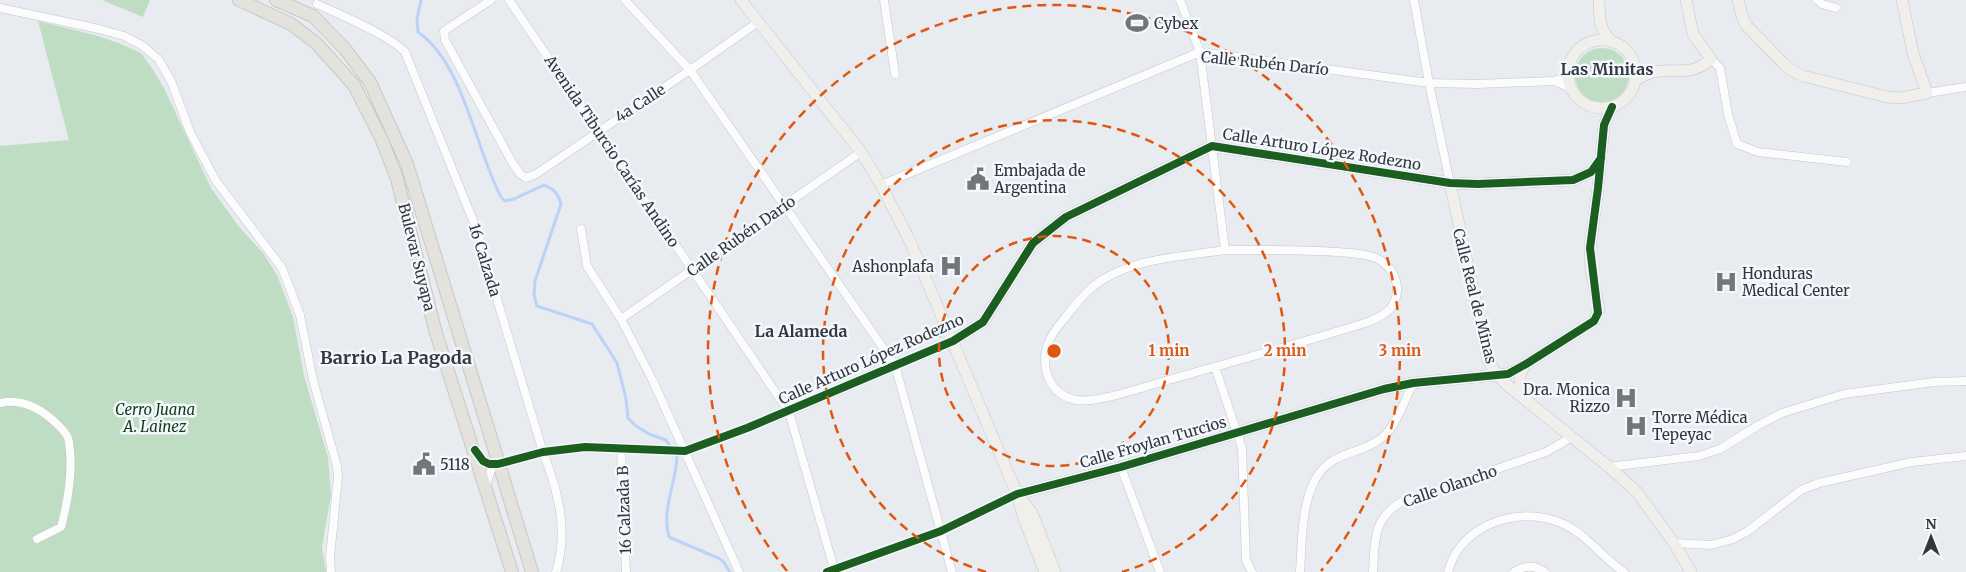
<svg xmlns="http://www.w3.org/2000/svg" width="1966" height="572" font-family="Merriweather,serif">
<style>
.green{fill:#bfddc2}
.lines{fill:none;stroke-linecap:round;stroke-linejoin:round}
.stream{stroke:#bad3f9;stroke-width:3}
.street-casing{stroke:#c5c7ca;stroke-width:9}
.secondary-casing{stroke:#c5c7ca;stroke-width:12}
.primary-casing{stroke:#c7c8ca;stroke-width:14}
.street{stroke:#fcfcfd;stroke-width:8}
.secondary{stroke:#f0efec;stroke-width:11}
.primary{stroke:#e3e2dc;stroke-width:12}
.cycleway-casing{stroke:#f3f8fe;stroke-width:11}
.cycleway{stroke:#1b5e20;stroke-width:8}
.ring{fill:none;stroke:#df570e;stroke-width:2.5;stroke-dasharray:9 6}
.labels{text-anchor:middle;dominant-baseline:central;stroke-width:5;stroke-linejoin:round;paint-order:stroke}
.poi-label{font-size:15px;fill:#343639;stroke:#f3f8fe;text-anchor:start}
.street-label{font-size:15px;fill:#343639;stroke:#f3f8fe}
.park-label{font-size:15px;font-style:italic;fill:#123b14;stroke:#f3f8fe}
.neighbourhood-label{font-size:16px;font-weight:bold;fill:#35393f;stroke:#f3f8fe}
.quarter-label{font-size:18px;font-weight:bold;fill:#35393f;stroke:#f3f8fe}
.centre{fill:#df570e;stroke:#f3f8fe;stroke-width:2.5}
.ring-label{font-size:15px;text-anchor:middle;font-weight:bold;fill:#df570e;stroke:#f3f8fe;stroke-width:5;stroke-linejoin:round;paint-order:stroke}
</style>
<rect width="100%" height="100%" fill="#e8ebef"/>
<path class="green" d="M102 0H150L143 17Z
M38 21 98 36 121 44 141 53 152 68 165 90 211 188 239 227 263 253 277 275 293 317 304 376 328 457 331 495 322 547 326 572H0V146L69 140Z
M1575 75a27 27 0 1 1 54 0a27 27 0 1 1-54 0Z"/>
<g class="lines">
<path class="stream" d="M421 0 417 19 418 32C464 64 475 148 501 197L505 201 514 199 544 185C554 189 558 193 561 204L535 281 534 295 537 306 592 324 617 363 626 399 628 418 636 426 649 434 666 440 677 457C676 483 661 511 669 537L718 558 723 561 730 572"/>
<defs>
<path id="street" d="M491 0 444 31 445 40 512 162 520 174 526 178 536 174 690 70 758 22
M509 0 789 412 835 572
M625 0 690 70 895 365 952 572
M884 0 895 74
M1180 0 1200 52 1225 250
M1414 0 1429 83 1450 183
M1817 0 1822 4 1836 8
M317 4C340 15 389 35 405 52L474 223 543 452C558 491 569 530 556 572
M0 8 99 29 124 36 143 46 159 60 172 83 190 132 216 181 282 268 300 315 313 380 337 466 338 477 330 557 331 572
M1711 59 1720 68 1728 114 1737 144 1758 152 1847 162
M1554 81 1563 78 1568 72
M1927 93 1966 87
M881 185 1200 52 1429 83 1477 84 1554 81 1571 88
M581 229 587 266 621 319 653 381 739 572
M1225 250C1262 250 1299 249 1337 252 1350 253 1366 253 1378 259 1389 265 1398 278 1397 291 1396 309 1383 316 1368 322 1302 343 1235 361 1168 380 1147 386 1095 404 1076 400 1060 397 1050 386 1046 370 1042 349 1051 334 1064 319 1072 309 1080 298 1089 290 1125 258 1180 257 1225 250Z
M621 319 861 152
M1215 367 1242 448 1246 560 1252 572
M0 403C23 398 43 410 59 426 63 430 69 436 69 442 73 468 68 501 61 527L37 539
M621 448 626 572
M478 455 483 461 489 464H498L543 452 585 447 685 451 789 412 953 341
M1121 467 1160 572
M1609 467 1699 456 1720 449 1759 425 1782 413 1844 394 1934 382 1966 381
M486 485 491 470 498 464
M1674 543 1711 545 1733 539 1748 531 1801 490 1819 483 1912 462 1966 456
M827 572 941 531 1017 494
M1300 572C1302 542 1301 505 1316 478 1332 450 1362 455 1383 437 1397 424 1405 400 1413 383
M1373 572C1375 542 1372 520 1401 502L1546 452 1572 437
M1448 572C1453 552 1467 536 1486 526 1517 511 1552 513 1580 534 1595 546 1607 561 1624 572
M1514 572C1525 565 1534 565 1545 572"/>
<path id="secondary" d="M741 0 861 152 881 185 909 239 1017 494 1024 519 1045 572
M1599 0C1600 18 1598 28 1612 42
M1738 0 1742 16 1746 25 1783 63 1791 70 1803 76 1887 97 1901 98 1927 93 1913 53 1902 0
M1568 74a34 34 0 1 1 68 0a34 34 0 1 1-68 0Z
M1636 80C1641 77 1647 73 1654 72 1677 68 1691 77 1711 59L1693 34 1686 0
M1450 183 1488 360 1497 375 1512 389 1609 467 1637 492 1674 543 1691 572
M953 341 983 322 1033 243 1066 217 1212 146 1450 183 1478 184 1573 180 1591 172 1600 160
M1526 364C1516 377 1520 386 1527 399
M1017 494 1121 467 1384 389 1413 383 1508 374 1526 364 1594 321 1599 309 1591 270 1590 248 1598 188 1604 125 1612 107
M1022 500 1032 513 1055 572"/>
<path id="primary" d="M239 0 291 24 316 43 354 85 382 140 397 179 436 333 512 572
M276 0 313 16 345 49 370 82 407 164 532 572"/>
</defs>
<use href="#street" class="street-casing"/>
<use href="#secondary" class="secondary-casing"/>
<use href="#primary" class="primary-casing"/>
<use href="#street" class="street"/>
<use href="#secondary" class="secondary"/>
<use href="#primary" class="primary"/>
<defs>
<path id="cycleway" d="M475 450 483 461 489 464H498L543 452 585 447 685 451 747 428 953 341 983 322 1033 243 1066 217 1212 146 1450 183 1478 184 1573 180 1591 172 1601 158
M827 572 941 531 1017 494 1121 467 1384 389 1413 383 1508 374 1526 364 1594 321 1598 313 1590 248 1598 188 1604 125 1612 107"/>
</defs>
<use href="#cycleway" class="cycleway-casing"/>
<use href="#cycleway" class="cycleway"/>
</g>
<g class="ring">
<circle cx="1054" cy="351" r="115"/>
<path d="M986 572A231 231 0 1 1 1122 572"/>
<path d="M787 571A346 346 0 1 1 1321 571"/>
</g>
<defs>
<symbol id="stadium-bare" viewBox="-9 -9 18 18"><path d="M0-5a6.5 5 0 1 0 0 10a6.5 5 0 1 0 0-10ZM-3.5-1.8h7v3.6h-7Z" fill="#737579" stroke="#f3f8fe" stroke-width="2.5" paint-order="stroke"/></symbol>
<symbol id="civic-bare" viewBox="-9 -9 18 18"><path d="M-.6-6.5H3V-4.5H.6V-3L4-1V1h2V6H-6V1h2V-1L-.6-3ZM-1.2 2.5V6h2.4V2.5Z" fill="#737579" stroke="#f3f8fe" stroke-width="2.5" paint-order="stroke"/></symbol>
<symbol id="hospital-bare" viewBox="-9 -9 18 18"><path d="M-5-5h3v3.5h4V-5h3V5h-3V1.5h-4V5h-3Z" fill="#737579" stroke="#f3f8fe" stroke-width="2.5" paint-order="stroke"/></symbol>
</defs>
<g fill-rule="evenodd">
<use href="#stadium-bare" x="1121" y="7" width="32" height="32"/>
<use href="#civic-bare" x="962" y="163" width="32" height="32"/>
<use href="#hospital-bare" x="935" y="250" width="32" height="32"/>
<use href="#hospital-bare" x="1710" y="266" width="32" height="32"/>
<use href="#hospital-bare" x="1610" y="382" width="32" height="32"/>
<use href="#hospital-bare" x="1620" y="410" width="32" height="32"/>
<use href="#civic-bare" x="408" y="448" width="32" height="32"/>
</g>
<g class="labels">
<g class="poi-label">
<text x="1154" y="23">Cybex</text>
<text x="994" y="170">Embajada de<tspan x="994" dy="17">Argentina</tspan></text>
<text x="934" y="266" text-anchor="end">Ashonplafa</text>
<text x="1742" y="273">Honduras<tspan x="1742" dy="17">Medical Center</tspan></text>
<text x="1610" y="389" text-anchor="end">Dra. Monica<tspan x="1610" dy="17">Rizzo</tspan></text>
<text x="1652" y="417">Torre Médica<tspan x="1652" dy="17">Tepeyac</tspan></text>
<text x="440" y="464">5118</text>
</g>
<g class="street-label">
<text transform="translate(1265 63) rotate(6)">Calle Rubén Darío</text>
<text transform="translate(640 103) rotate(-33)">4a Calle</text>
<text transform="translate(1322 149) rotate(9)">Calle Arturo López Rodezno</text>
<text transform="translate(612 151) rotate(56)">Avenida Tiburcio Carías Andino</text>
<text transform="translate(741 236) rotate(-35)">Calle Rubén Darío</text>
<text transform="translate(417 257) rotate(76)">Bulevar Suyapa</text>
<text transform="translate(485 260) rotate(73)">16 Calzada</text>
<text transform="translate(1475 296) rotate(76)">Calle Real de Minas</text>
<text transform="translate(871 359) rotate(-24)">Calle Arturo López Rodezno</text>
<text transform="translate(1153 442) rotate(-16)">Calle Froylan Turcios</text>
<text transform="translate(1450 486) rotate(-19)">Calle Olancho</text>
<text transform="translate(624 510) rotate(-92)">16 Calzada B</text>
</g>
<g class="park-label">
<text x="155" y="409">Cerro Juana<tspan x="155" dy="17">A. Lainez</tspan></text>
</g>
<g class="neighbourhood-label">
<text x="1607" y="69">Las Minitas</text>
<text x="801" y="331">La Alameda</text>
</g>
<g class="quarter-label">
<text x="396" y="357">Barrio La Pagoda</text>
</g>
</g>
<circle cx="1054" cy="351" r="8" class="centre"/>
<g class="ring-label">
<text x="1169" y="356">1 min</text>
<text x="1285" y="356">2 min</text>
<text x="1400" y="356">3 min</text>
</g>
<g transform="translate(1931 537)" stroke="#f3f8fe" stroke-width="4" paint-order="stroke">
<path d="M0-4L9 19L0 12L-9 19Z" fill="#343639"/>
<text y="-8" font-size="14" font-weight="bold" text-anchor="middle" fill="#343639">N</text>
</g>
</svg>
